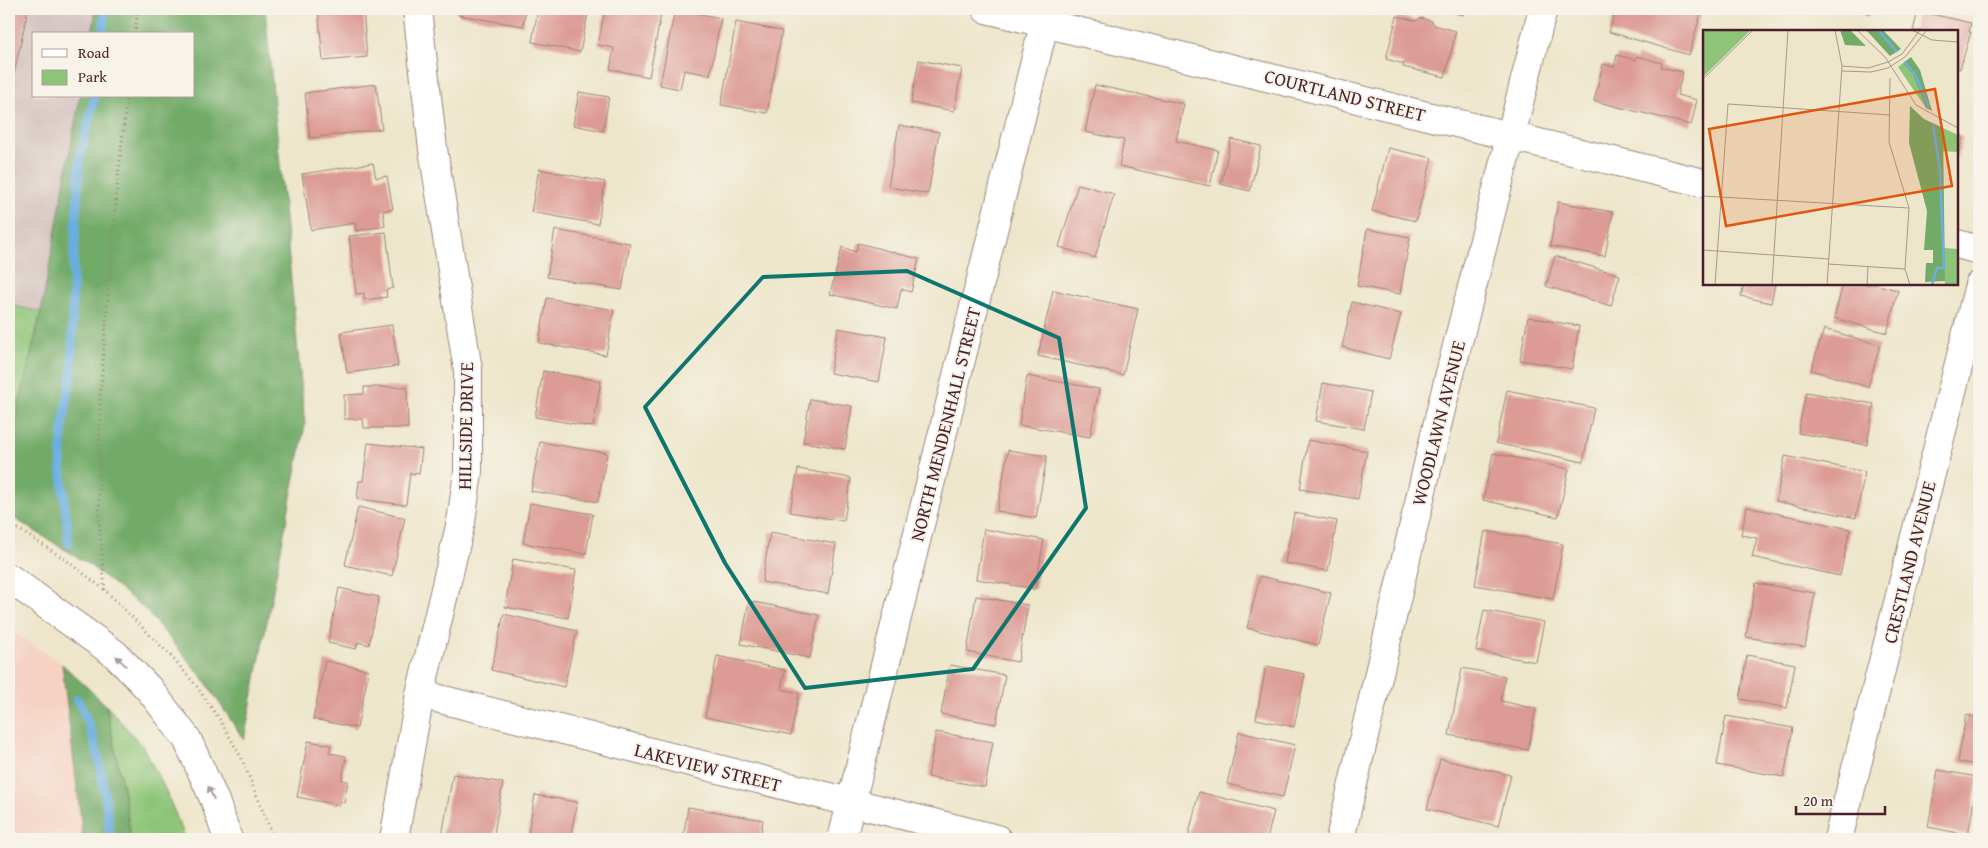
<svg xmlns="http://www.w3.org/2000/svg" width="1988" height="848" font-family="'Gentium Book Plus',serif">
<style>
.built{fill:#f5d2c2}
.industrial{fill:#d1bfbd}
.green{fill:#8dc477;stroke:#6c7251}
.forest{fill:#72aa68;stroke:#5e644a}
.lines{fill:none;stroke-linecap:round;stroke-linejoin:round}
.stream{stroke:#6baee0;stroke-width:9}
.building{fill:#dc9b94}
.minor-casing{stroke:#9c827a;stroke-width:30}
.tertiary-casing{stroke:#9c827a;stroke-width:30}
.primary-casing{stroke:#9c827a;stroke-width:30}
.path{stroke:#9c827a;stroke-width:3;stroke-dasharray:1 4;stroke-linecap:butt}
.minor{stroke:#fff;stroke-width:28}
.tertiary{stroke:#fff;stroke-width:28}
.primary{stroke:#fff;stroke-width:28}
.oneway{fill:#ae9aa0}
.marked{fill:none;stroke:#0f766e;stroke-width:4;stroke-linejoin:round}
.labels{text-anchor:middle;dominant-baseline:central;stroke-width:4;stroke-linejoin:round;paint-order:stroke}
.street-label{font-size:19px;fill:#4a1f2b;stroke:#f7f3e8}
.inset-river{fill:none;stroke:#6baee0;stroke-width:2.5}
.inset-road{fill:none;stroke:#ac968a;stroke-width:1}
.view{fill:#e0560e;fill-opacity:0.15;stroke:#e0560e;stroke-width:2.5}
.inset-edge{fill:none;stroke:#4a1f2b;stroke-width:2.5}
</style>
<rect width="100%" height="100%" fill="#f7f3e8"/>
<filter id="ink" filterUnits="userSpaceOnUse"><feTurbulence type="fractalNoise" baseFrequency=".02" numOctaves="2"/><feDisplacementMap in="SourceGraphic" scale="10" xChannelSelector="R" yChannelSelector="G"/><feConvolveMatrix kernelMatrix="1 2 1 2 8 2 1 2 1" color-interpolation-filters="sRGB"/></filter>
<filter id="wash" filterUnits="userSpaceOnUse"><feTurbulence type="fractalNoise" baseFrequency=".0096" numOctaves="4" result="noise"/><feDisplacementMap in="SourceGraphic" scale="20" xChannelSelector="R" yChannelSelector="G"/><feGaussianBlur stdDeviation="1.12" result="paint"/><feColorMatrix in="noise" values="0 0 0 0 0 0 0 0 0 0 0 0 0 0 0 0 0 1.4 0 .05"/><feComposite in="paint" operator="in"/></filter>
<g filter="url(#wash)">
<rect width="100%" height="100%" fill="#ede6ca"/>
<path class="built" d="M9 629 62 664 81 820 82 839H9Z"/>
<path class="industrial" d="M9 9H96L92 34H34V96H80L41 312 9 305Z"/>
<path class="green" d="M9 305 41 312 9 449Z
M106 705 143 747 164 787 186 839H131L124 794Z"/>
<path class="forest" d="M96 9H265L305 425 244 740 203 678 144 608 88 564 9 515V449L41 312 80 96H194V34H92Z
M62 664 106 705 124 794 131 839H82L81 820Z"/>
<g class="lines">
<path class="stream" d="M103 34 105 9
M69 544 61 466 63 426 72 370 73 272 80 156 95 96
M77 699C101 741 104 792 111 839"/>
</g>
<g id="blocks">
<path class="building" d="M9 9H28L10 93H9Z
M318 9H363L367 57 323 61Z
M459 9H526L523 26 458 15Z
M538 9H589L580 52 532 42Z
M605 9H662L649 77 610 69 614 48 598 45Z
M675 9 721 18 710 75 684 70 680 89 660 85Z
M1441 9H1464L1463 15Z
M1616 9H1702L1689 55 1609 32Z
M1852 9H1873L1871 14Z
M1918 11 1971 23 1969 32H1971L1960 69 1957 68V31H1913Z
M1397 16 1416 21 1421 18 1432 21 1434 25 1456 31 1445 77 1403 67 1404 64 1386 59Z
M736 22 782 31 767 113 721 105Z
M1617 55 1636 60 1637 56 1662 63 1661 67 1683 72 1677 95 1697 100 1691 125 1594 101 1603 64 1614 67Z
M919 60 962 68 954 111 911 103Z
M376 84 382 129 310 138 305 93Z
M1095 85 1184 104 1176 141 1218 150 1210 186 1119 166 1124 140 1085 132Z
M579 92 609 97 603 131 573 125Z
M899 125 939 132 928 194 888 187Z
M1957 135 1963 136 1957 160Z
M1231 139 1261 146 1250 191 1221 184Z
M1388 148 1432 158 1416 221 1372 211Z
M373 163 376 178 387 176 393 209 383 211 385 226 356 231 355 223 311 230 302 174Z
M539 169 605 182 598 224 531 212Z
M1078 184 1114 194 1095 258 1059 247Z
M1558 202 1613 212 1605 256 1550 246Z
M1367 229 1410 237 1400 294 1357 286Z
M555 230 630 243 622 290 547 277Z
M386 232 393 288 386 290 387 297 364 300V293L356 294 349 236Z
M858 243 919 259 911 292 901 289 897 309 830 294 842 247 856 252Z
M1555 256 1620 275 1611 306 1546 286Z
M1744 284H1775L1771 303 1741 296Z
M1843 284H1873L1898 290 1887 333 1834 318Z
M1053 290 1138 309 1123 375 1038 356Z
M547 298 614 310 606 355 539 343Z
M1352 302 1401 314 1389 359 1342 347Z
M1528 317 1579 326 1572 369 1520 360Z
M392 325 398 366 347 373 341 332Z
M838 328 887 337 879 382 830 373Z
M1824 329 1880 345 1868 387 1811 370Z
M543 371 601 381 593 427 535 417Z
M1027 376 1099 389 1090 437 1019 425Z
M1323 383 1371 392 1364 429 1316 421Z
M364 387H407L408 428H364L363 419H344V395L364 394Z
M1507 390 1594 408 1583 462 1496 443Z
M1806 392 1874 404 1867 445 1798 433Z
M810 399 852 406 845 449 803 442Z
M1308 440 1367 451 1358 499 1300 489Z
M540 442 607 453 598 502 531 491Z
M368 443 422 449 419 474 410 473 406 505 357 499 359 481H363Z
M1008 450 1047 456 1036 518 997 511Z
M1493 453 1569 469 1558 517 1483 500Z
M1785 456 1865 472 1856 518 1776 501Z
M798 469 851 478 844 521 790 512Z
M530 503 593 514 586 554 523 543Z
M358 507 405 518 392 576 345 565Z
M1747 507 1850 529 1840 576 1752 557 1757 538 1741 535Z
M1294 513 1337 521 1328 571 1285 563Z
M984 529 1044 540 1035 589 976 579Z
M1485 531 1563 544 1553 599 1475 585Z
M770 532 836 544 828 594 762 582Z
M513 559 576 570 568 618 505 607Z
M1260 576 1331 593 1318 645 1247 628Z
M1756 583 1815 593 1805 647 1746 637Z
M339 588 379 597 369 645 358 642 356 649 328 643Z
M976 596 1028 605 1018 662 967 652Z
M749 601 819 615 810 658 741 644Z
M1484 610 1544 622 1536 662 1476 651Z
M504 614 577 631 564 687 491 670Z
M1747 655 1795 664 1787 708 1740 699Z
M717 656 785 670 781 689 799 693 791 735 705 717Z
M325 661 369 670 357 728 313 719Z
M950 665 1005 675 996 724 941 714Z
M1266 666 1305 674 1294 727 1256 719Z
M1462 668 1505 676 1501 701 1536 709 1528 750 1449 735Z
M1966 715 1979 718V765L1958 762Z
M1726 716 1793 728 1784 777 1717 765Z
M936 732 993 742 985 787 928 777Z
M1239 732 1295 745 1283 797 1227 784Z
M308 741 331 745 329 753 346 756 342 780 348 781 344 803 340 802 339 805 297 797Z
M1440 759 1511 775 1498 826 1427 809Z
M1938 770 1978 777 1968 835 1928 827Z
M453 774 503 783 493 839H459L442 836Z
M1199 792 1274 811 1267 839H1195L1188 838Z
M535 795 577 802 570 839H527Z
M688 807 763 820 760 839H683Z
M1434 835 1449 839H1433Z"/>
</g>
</g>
<g filter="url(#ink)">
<use href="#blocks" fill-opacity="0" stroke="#9c827a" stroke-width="1"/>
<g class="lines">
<defs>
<path id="minor" d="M986 9 1704 183
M1957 244 1979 250
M420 694 997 839
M394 839 420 694 461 522 468 472V370L433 149 417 9
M1340 839 1442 405 1543 9
M1838 839 1979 285"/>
<path id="tertiary" d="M842 839 1048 9"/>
<path id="primary" d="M9 578 115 654 150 690 187 739 215 801 228 839"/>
</defs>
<use href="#minor" class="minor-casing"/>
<use href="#tertiary" class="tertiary-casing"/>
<use href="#primary" class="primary-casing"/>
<path class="path" d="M135 34 138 9
M9 523 63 558 105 590 170 655 195 684 220 720 242 759 274 839
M105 590 99 519 100 397 117 187 127 96"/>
<use href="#minor" class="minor"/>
<use href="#tertiary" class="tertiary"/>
<use href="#primary" class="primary"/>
</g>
<defs><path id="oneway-solid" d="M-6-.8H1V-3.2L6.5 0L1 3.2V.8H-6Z" transform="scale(1.25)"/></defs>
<g class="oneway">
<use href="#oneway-solid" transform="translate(121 661) rotate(-135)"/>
<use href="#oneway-solid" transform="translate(211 793) rotate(-114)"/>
</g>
</g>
<path class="marked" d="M907 271 1059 338 1086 508 973 669 805 688 725 563 645 407 763 277Z"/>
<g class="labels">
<g class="street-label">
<text transform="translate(1345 95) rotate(14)">COURTLAND STREET</text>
<text transform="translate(1438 423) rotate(-76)">WOODLAWN AVENUE</text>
<text transform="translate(945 424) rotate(-76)">NORTH MENDENHALL STREET</text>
<text transform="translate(465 426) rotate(-89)">HILLSIDE DRIVE</text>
<text transform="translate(1909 562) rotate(-76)">CRESTLAND AVENUE</text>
<text transform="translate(708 767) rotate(14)">LAKEVIEW STREET</text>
</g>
</g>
<g transform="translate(1703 30)">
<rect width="255" height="255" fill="#ede6ca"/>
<path d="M0 0H48L0 47ZM200 33 210 45 223 78 195 37ZM240 98 255 105V122L238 121ZM241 218 255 219V255H242Z" fill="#8dc477"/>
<path d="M137 0H147L163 16 142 15ZM163 0H180L198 19 187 26ZM208 27 217 40 229 81 223 78 210 45 200 33ZM207 76 221 89 240 98 242 251 222 252 223 233H230V220H221L224 181 206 113Z" fill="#72aa68"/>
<path class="inset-river" d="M175 0 194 22M202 32 213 46 226 78M229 255 234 238H241L237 140 230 95"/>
<path class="inset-road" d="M154 0 182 27 213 75 255 98M209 0 229 10 255 12M139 36 165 38 185 32 199 24 217 0M139 41 168 42 185 38 202 27 224 0M187 48 186 112 206 178 202 239 207 255M0 49 50 0M0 166 206 178M0 220 126 229M125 234 202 239M12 255 25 74 187 85M69 255 85 0M124 255 139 36 132 0M164 255 165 236"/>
<path class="view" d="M232 59 249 156 23 196 6 99Z"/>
<rect width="255" height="255" class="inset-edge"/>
</g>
<rect width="1988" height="848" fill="none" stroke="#f7f3e8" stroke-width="30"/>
<rect x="32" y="32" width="162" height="65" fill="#f7f3e8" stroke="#b29e9c"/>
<rect x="42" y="49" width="25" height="8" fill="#ffffff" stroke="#b29e9c"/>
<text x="78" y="58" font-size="15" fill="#4a1f2b">Road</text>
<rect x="42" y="70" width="25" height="15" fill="#8dc477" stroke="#b29e9c"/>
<text x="78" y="82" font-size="15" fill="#4a1f2b">Park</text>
<path d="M1796 806v8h89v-8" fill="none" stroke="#4a1f2b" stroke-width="2.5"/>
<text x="1803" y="806" font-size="15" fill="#4a1f2b" stroke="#f7f3e8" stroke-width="4" paint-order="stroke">20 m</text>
</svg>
